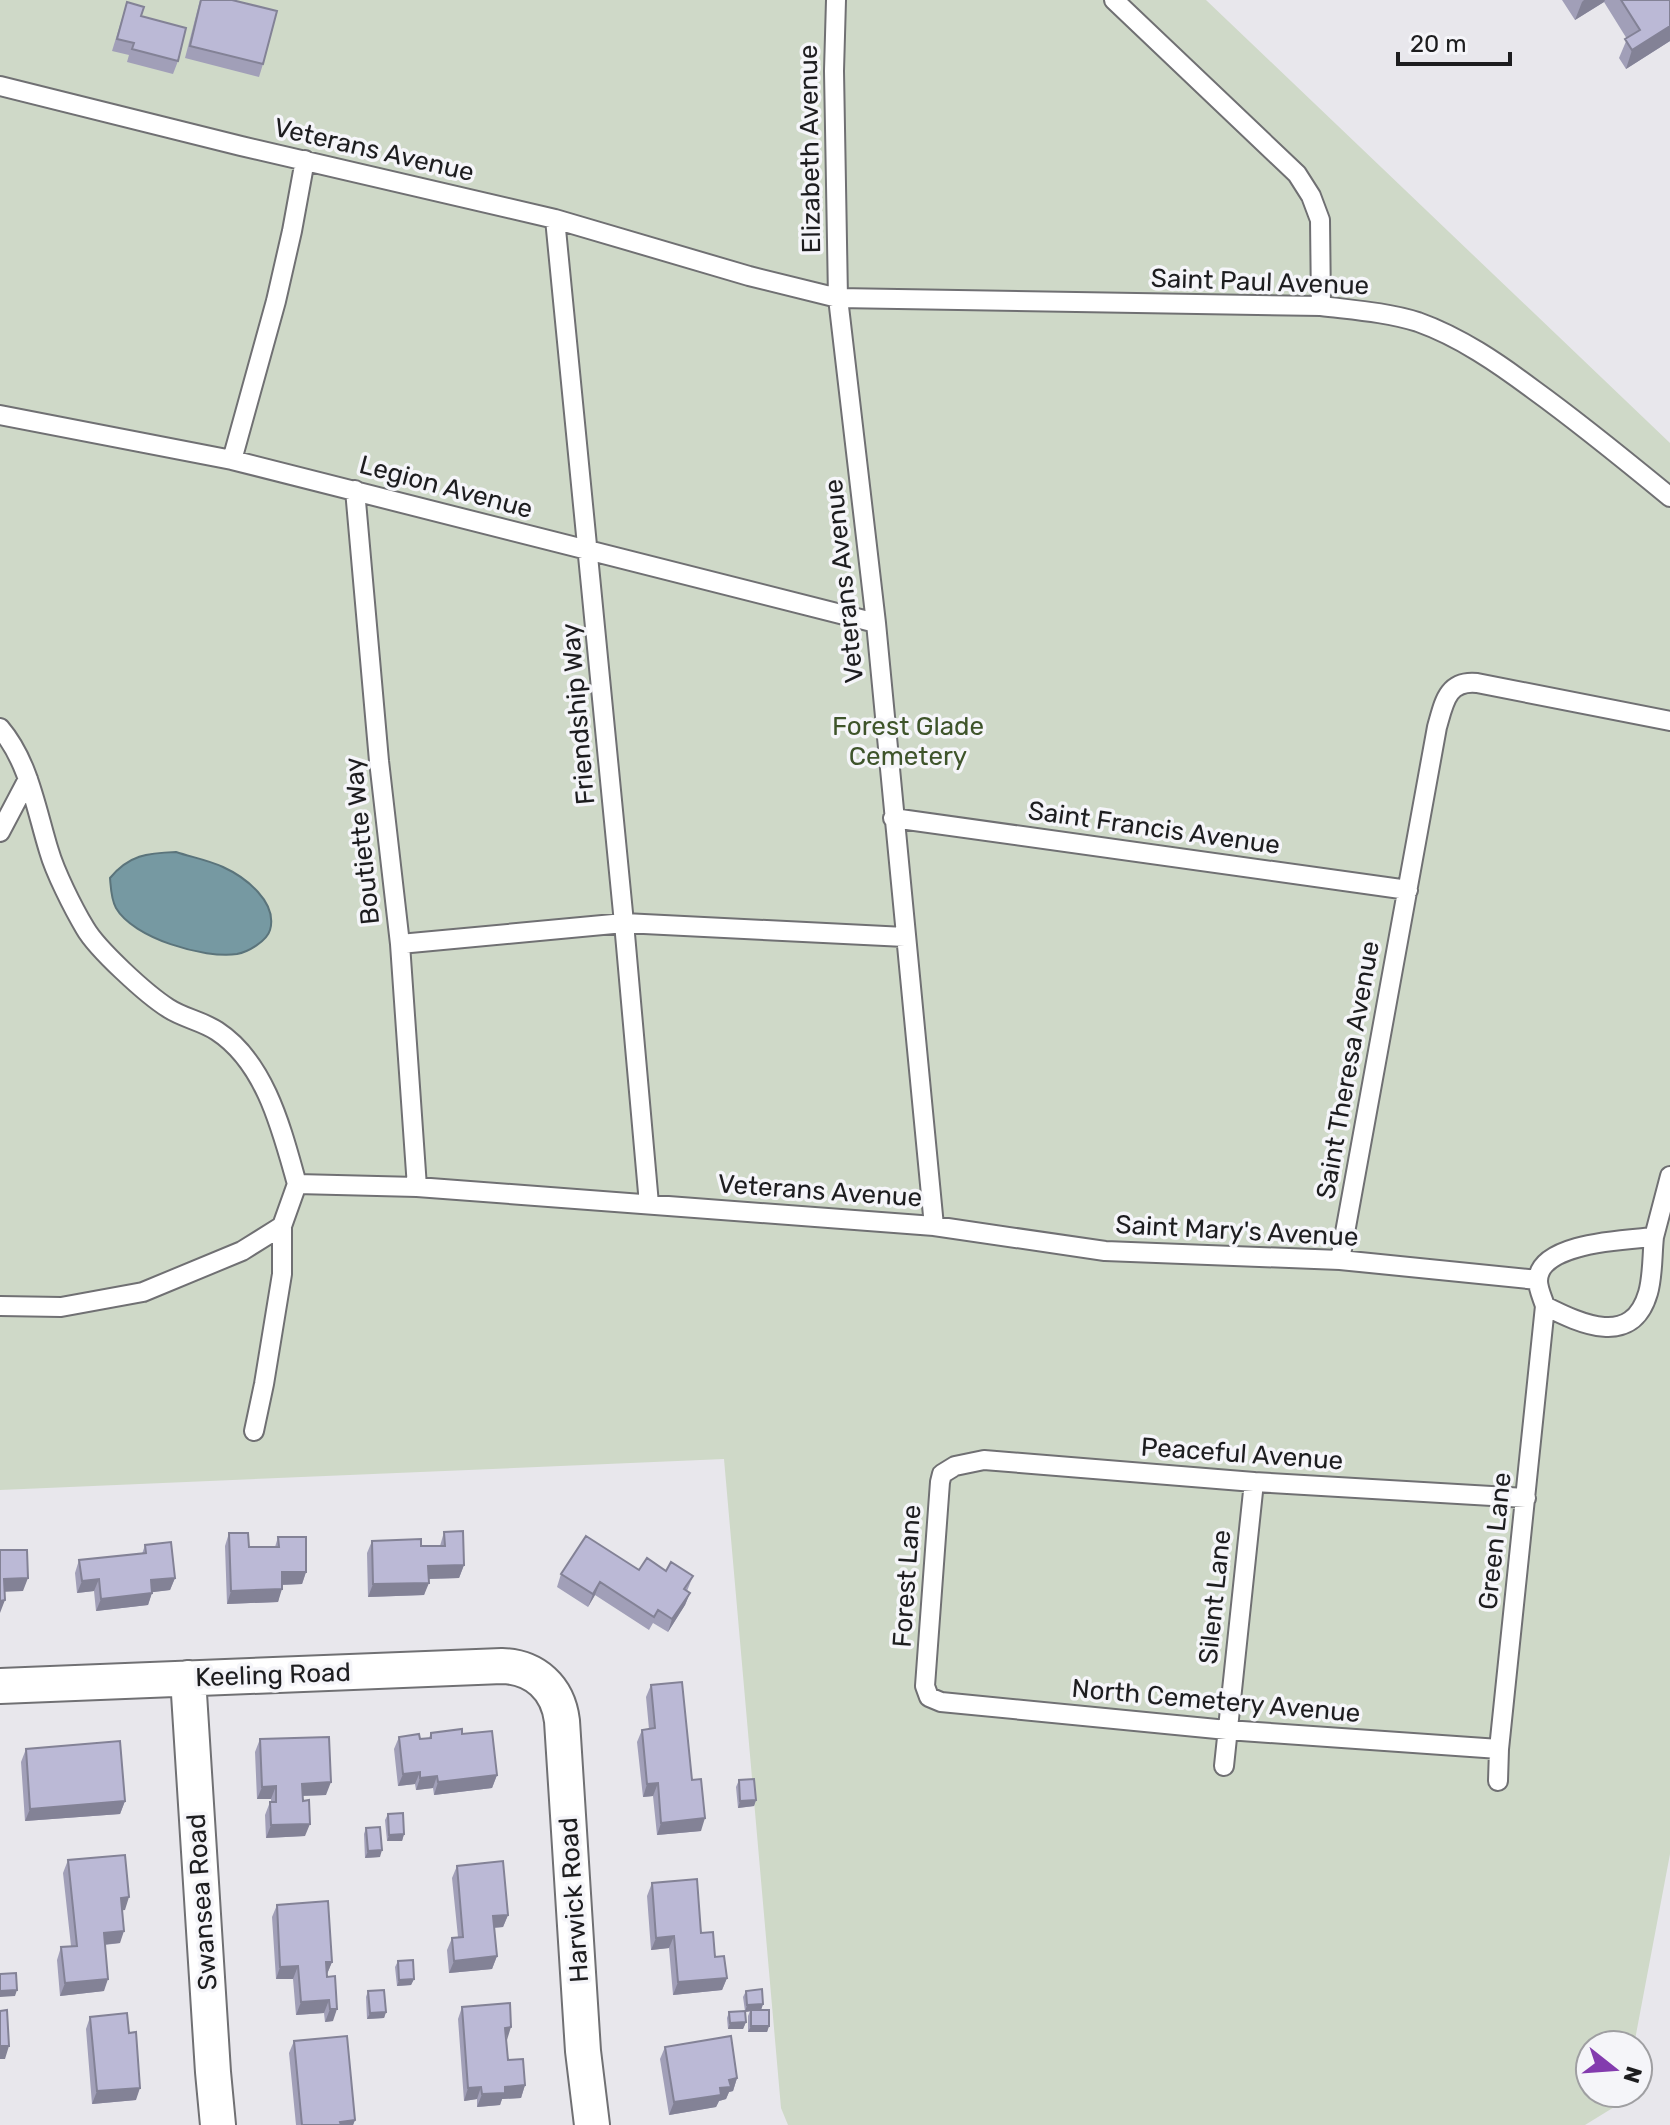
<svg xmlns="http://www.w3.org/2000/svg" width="1670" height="2125" font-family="Rubik,sans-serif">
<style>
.green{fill:#cfd9c8}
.water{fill:#7699a2;stroke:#5b747b;stroke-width:2}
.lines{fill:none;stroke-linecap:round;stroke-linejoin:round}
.service-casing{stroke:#707073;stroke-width:22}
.minor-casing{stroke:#707073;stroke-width:38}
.service{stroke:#fff;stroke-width:18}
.minor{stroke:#fff;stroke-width:34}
.wall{fill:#a19fb8}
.shaded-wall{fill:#838296}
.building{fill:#bbb9d6;stroke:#838296;stroke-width:2}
.labels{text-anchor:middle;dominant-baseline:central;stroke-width:7;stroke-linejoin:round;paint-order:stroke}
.street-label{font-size:26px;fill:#1d1d1f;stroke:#f5f5f9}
.park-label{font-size:26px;fill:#3e542a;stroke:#f5f5f9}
</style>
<rect width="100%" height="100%" fill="#e8e7ec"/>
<path class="green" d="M0 0H1206L1670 443V1854L1634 2045H1590V2093H1625L1624 2101 1585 2125H788L781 2108 724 1459 0 1490Z"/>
<path class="water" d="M176 852C191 857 208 860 223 867 245 877 278 902 270 930 267 941 248 952 237 954 204 959 133 938 116 908 111 899 111 889 110 878 129 855 147 853 176 852Z"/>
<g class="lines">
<defs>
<path id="service" d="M836 0 834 71 838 298 876 623 934 1226
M1114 0 1297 174 1311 196 1320 220 1321 306
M0 86 241 146 555 219 749 276 838 298 1321 306C1353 310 1386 312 1418 322 1460 337 1498 363 1534 390 1581 424 1625 460 1670 497
M555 219 624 923 649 1204
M0 415 232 460 876 623
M232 460 276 301 292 231 305 160
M355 490 379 761 400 944 417 1187
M0 728C29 762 36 809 49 851 55 872 73 908 85 928 97 949 146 994 168 1008 183 1018 202 1021 217 1031 266 1063 282 1131 297 1184
M893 818 1408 890
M0 832 28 779
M400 944 624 923 905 937
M297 1184 417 1187 934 1226 1105 1251 1340 1260 1538 1280
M1654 1237C1652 1255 1653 1276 1648 1293 1632 1348 1581 1324 1545 1306 1543 1299 1538 1289 1538 1281 1538 1242 1627 1240 1654 1237Z
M1654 1237 1670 1176
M1340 1260 1437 727C1444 703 1447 680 1477 683L1670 721
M0 1306 61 1307 143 1292 242 1251 282 1226 297 1184
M254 1431 264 1384 282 1274V1226
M1499 1749 1227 1730 941 1702 929 1697 925 1686 940 1482 942 1474 955 1466 984 1460 1254 1482 1526 1498
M1224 1766 1254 1482
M1498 1781 1499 1749 1545 1306"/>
<path id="minor" d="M188 1678 213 2072 218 2125
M0 1686 502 1666C535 1667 558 1688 562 1721L583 2051 592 2125"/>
</defs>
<use href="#service" class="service-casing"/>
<use href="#minor" class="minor-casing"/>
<use href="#service" class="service"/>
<use href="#minor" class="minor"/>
</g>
<path class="wall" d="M200 0H232L263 64 259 77 185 58Z
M1562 0H1670V41L1626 69 1619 58 1627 39 1604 2 1575 20Z
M127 2 141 16 178 61 173 74 127 62 129 55 112 51Z
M444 1532 464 1565 459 1578 429 1579 424 1595 368 1597 367 1553 372 1541 421 1546H440Z
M229 1533 249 1547H275L278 1537 306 1572 302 1584 282 1585 278 1602 227 1604 225 1546Z
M145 1545 175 1578 170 1590 152 1592 148 1605 96 1611 94 1591 77 1593 75 1573 79 1560 142 1554Z
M639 1570 666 1571 693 1576 687 1591 690 1593 685 1605 668 1632 653 1623 649 1630 595 1595 588 1607 557 1587 561 1574Z
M651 1685 692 1780 701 1831 657 1835 653 1796 643 1797 637 1742 642 1730 649 1729 646 1697Z
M431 1733 462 1734 497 1775 492 1788 434 1795 433 1788 416 1790 415 1784 398 1786 394 1749 399 1737 420 1739 429 1738Z
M260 1739 326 1795 302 1796 305 1836 266 1838 265 1815 270 1802H271V1799H257L255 1752Z
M26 1749 125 1801 120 1814 25 1821 21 1762Z
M739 1780 756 1800 754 1806 738 1808 736 1787Z
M388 1814 404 1834 402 1841H387L385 1820Z
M366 1828 380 1857 365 1858 364 1834Z
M68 1860 125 1910H122L120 1943 105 1945 104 1991 60 1996 57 1960 61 1947 71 1946 63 1873Z
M457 1866 508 1915 503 1927 494 1928 497 1956 492 1969 449 1973 447 1950 452 1938 458 1937 452 1878Z
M652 1883 701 1933 727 1978 722 1990 673 1995 669 1948 651 1950 647 1896Z
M277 1905 332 1962 327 1974 333 2021 325 2022 324 2013 296 2015 293 1979H276L272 1917Z
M398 1961 414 1979 411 1985 397 1986 395 1967Z
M368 1991 386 2012 384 2018 367 2019 366 1997Z
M746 1991 763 2004 761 2010 769 2026 767 2032H748V2016L750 2011 745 2012 746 2022 743 2029H728L727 2018 729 2012 745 2011 743 1997Z
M462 2007 506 2040 508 2060 525 2085 521 2098 502 2099 500 2105 477 2107V2099L464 2101 458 2019Z
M90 2017 129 2033 136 2100 92 2104 86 2029Z
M294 2041 355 2120 353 2125H296L289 2053Z
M665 2047 737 2078 733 2091 729 2092 726 2099 719 2101 716 2107 669 2115 660 2059Z"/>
<path class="shaded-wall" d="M1584 0H1605L1604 2 1575 20 1582 2Z
M1670 26V41L1626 69 1632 50Z
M464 1565 459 1578 423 1579 428 1566Z
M282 1572H306L302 1584 277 1585Z
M28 1578 23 1591 0 1592 4 1579Z
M175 1578 170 1590 146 1593 151 1580Z
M99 1579 94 1591 77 1593 82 1581Z
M600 1582 595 1595 588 1607 593 1594Z
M429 1583 424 1595 368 1597 373 1584Z
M282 1589 278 1602 227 1604 231 1591Z
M152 1593 148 1605 96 1611 101 1599Z
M690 1593 685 1605 668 1632 672 1619Z
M5 1600 0 1613V1601Z
M420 1772 415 1784 398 1786 403 1774Z
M497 1775 492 1788 434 1795 438 1782Z
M437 1776 433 1788 416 1790 420 1778Z
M331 1782 326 1795 297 1796 302 1784Z
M658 1783 653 1796 643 1797 647 1784Z
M276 1786 271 1799H257L262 1787Z
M756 1800 754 1806 738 1808 740 1801Z
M125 1801 120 1814 25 1821 30 1809Z
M705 1818 701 1831 657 1835 661 1823Z
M310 1824 305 1836 266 1838 271 1825Z
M404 1834 402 1841H387L389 1835Z
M382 1850 380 1857 365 1858 368 1851Z
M129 1897 125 1910 116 1911 121 1898Z
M508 1915 503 1927 488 1928 493 1916Z
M124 1931 120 1943 99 1945 104 1933Z
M674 1936 669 1948 651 1950 656 1938Z
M497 1956 492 1969 449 1973 454 1961Z
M326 1962H332L327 1974Z
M298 1966 293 1979H276L280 1967Z
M727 1978 722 1990 673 1995 678 1982Z
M108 1979 104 1991 60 1996 65 1983Z
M414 1979 411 1985 397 1986 399 1980Z
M17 1990 15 1996 0 1997V1991Z
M329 2000 324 2013 296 2015 301 2002Z
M763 2004 761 2010 745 2012 747 2005Z
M330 2009H337L333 2021 325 2022Z
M386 2012 384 2018 367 2019 370 2013Z
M746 2022 743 2029H728L730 2023Z
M751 2026H769L767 2032H748Z
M511 2027 507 2040 505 2028Z
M0 2046H9L5 2059H0Z
M737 2078 733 2091 729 2092 726 2099 719 2101 716 2107 669 2115 674 2102 729 2080Z
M525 2085 521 2098 502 2099 500 2105 477 2107 482 2094 505 2087Z
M481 2087 477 2099 464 2101 468 2088Z
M140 2088 136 2100 92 2104 97 2091Z
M355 2120 353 2125H339L340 2122Z"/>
<path class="building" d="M201 0H232L277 11 263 64 190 46Z
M1621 0H1670V26L1632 50 1625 39 1640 30Z
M127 2 144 7 141 16 186 28 178 61 132 49 134 43 117 39Z
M463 1531 464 1565 428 1566 429 1583 373 1584 372 1541 421 1539V1546H445L444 1532Z
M229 1533H248L249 1547H279L278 1537H306V1572H282V1589L231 1591Z
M586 1536 639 1570 647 1558 666 1571 671 1562 693 1576 684 1589 690 1593 672 1619 658 1610 654 1617 600 1582 593 1594 561 1574Z
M171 1542 175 1578 151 1580 152 1593 101 1599 99 1579 82 1581 79 1560 146 1553 145 1545Z
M0 1550H27L28 1578 4 1579 5 1600 0 1601Z
M682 1682 692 1780 701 1779 705 1818 661 1823 658 1783 647 1784 642 1730 655 1728 651 1685Z
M462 1729V1734L492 1731 497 1775 438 1782 437 1776 420 1778V1772L403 1774 399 1737 419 1734 420 1739 431 1738V1733Z
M329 1737 331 1782 302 1784 303 1801 309 1800 310 1824 271 1825 270 1802H276V1786L262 1787 260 1739Z
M120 1741 125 1801 30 1809 26 1749Z
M754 1779 756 1800 740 1801 739 1780Z
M403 1813 404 1834 389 1835 388 1814Z
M380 1827 382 1850 368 1851 366 1828Z
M125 1855 129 1897 121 1898 124 1931 104 1933 108 1979 65 1983 61 1947 77 1946 68 1860Z
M503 1861 508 1915 493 1916 497 1956 454 1961 452 1938 463 1937 457 1866Z
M697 1879 701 1933 713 1932 715 1957 724 1956 727 1978 678 1982 674 1936 656 1938 652 1883Z
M328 1901 332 1962H326L327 1977 335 1976 337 2009H330L329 2000 301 2002 298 1966 280 1967 277 1905Z
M413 1960 414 1979 399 1980 398 1961Z
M16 1973 17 1990 0 1991V1974Z
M762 1989 763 2004 747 2005 746 1991Z
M384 1990 386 2012 370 2013 368 1991Z
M510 2003 511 2027 505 2028 508 2060 523 2059 525 2085 505 2087V2093L482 2094 481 2087 468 2088 462 2007Z
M7 2010 9 2046H0V2011Z
M751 2010H769V2026H751Z
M745 2011 746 2022 730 2023 729 2012Z
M127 2013 129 2033 136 2032 140 2088 97 2091 90 2017Z
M347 2036 355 2120 340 2122 341 2125H302L294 2041Z
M731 2036 737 2078 729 2080 731 2087 720 2088 721 2095 674 2102 665 2047Z"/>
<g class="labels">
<g class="street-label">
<text transform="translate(810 149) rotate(-91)">Elizabeth Avenue</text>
<text transform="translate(374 150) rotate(13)">Veterans Avenue</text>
<text transform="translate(1260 282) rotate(2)">Saint Paul Avenue</text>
<text transform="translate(446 487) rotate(15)">Legion Avenue</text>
<text transform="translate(844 581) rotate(-96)">Veterans Avenue</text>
<text transform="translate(578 714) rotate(-95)">Friendship Way</text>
<text transform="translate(1154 828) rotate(8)">Saint Francis Avenue</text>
<text transform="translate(362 841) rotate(-96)">Boutiette Way</text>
<text transform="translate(1348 1070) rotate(-80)">Saint Theresa Avenue</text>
<text transform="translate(820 1191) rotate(4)">Veterans Avenue</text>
<text transform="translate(1237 1231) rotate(3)">Saint Mary's Avenue</text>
<text transform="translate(1242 1454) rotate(4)">Peaceful Avenue</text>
<text transform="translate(1495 1541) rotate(-84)">Green Lane</text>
<text transform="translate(907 1576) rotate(-86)">Forest Lane</text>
<text transform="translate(1215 1597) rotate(-84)">Silent Lane</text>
<text transform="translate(273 1675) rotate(-2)">Keeling Road</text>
<text transform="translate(1216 1701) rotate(5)">North Cemetery Avenue</text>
<text transform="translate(574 1900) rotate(-94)">Harwick Road</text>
<text transform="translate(202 1902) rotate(-94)">Swansea Road</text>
</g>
<g class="park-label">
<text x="908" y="726">Forest Glade<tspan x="908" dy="30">Cemetery</tspan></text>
</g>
</g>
<g transform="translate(1614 2069) rotate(107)"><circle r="38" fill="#f5f5f9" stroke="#9f9fa2" stroke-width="2"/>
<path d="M0-6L14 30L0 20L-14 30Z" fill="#833bae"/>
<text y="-12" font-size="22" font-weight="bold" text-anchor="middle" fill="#1d1d1f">N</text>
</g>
<path d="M1398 52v12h112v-12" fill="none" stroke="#1d1d1f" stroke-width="4"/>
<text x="1410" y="52" font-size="24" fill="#1d1d1f" stroke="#f5f5f9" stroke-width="6" paint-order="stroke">20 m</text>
</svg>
